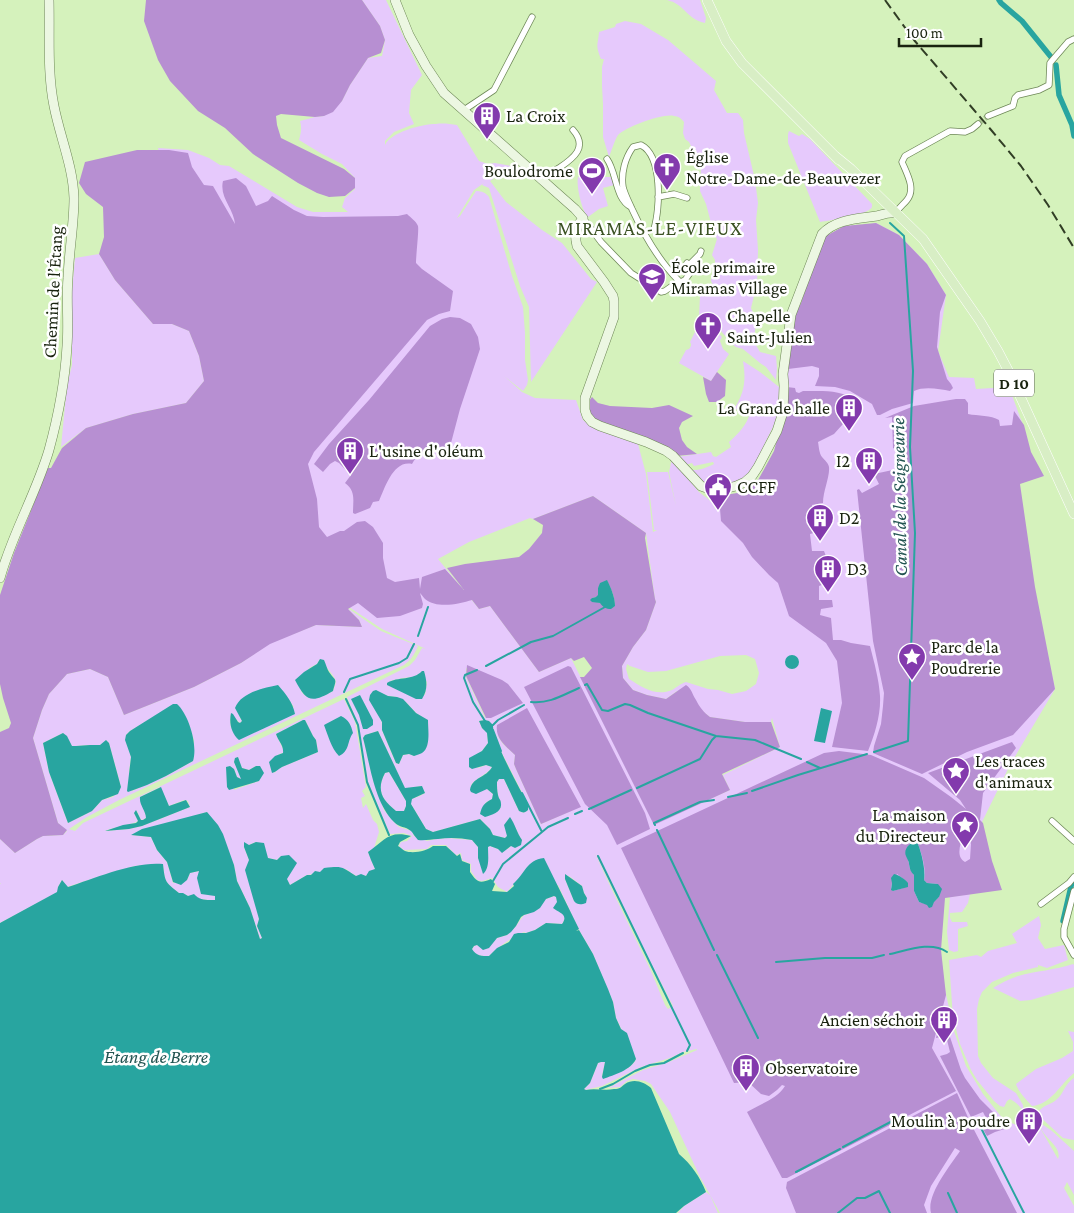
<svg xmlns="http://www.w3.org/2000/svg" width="1074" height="1213" font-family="'Crimson Pro',serif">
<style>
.green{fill:#e6c9fc;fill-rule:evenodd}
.forest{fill:#b78fd2;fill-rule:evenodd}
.water{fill:#28a5a0;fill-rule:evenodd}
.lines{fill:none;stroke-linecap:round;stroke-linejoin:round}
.stream{stroke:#28a5a0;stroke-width:2}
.canal{stroke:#28a5a0;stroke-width:5.5}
.street-tunnel{stroke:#afc999;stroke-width:5.5;stroke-dasharray:5.5 3;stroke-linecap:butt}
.street-casing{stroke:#6e8857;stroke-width:7}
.secondary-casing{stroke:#6e8857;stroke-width:10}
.primary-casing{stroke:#fff;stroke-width:10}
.street{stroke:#fff;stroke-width:5.5}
.secondary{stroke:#ecf7e2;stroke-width:9}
.primary{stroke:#d8eec5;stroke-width:9}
.rail{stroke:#313e25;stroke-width:2;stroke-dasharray:10 5;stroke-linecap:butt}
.labels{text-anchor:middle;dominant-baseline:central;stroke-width:5;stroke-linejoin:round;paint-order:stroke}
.shield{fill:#fff;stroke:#5e6557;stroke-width:1}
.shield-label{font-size:16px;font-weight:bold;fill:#19230f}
.poi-label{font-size:18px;fill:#19230f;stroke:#fff;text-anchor:start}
.street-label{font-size:18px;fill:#19230f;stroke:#fff}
.water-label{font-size:19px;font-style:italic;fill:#225451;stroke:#fff}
.quarter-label{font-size:20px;letter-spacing:1px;fill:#3b5223;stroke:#fff}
</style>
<rect width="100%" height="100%" fill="#d5f2bc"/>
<path class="green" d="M362 0H386L422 75 411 90 409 113 414 124 394 132 385 141V145C391 132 422 124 436 124 443 123 450 124 457 125L479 161 488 164 495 163 511 166 490 181 506 202 542 230 562 243 591 279 597 282 531 382 529 307 520 286 489 188 482 185 484 183 474 190 457 218 460 216 476 191C482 191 486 193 489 197L512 276 523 307 525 333V360L528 380 527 385 523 391 504 376 522 392 535 398 576 400 583 420 595 429 638 444 646 474 653 532 657 530H654L647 472H668L676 506 669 472 672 459 699 492 713 503 715 509 752 488 776 455 785 371 846 229 876 223 899 235 927 264 946 295 938 351 949 377 974 378 976 389 1009 387 1024 428 1018 481 1034 589 1055 689 1010 765 982 822 990 860 944 897 939 962 954 1031 966 1066 983 1094 1003 1119 1016 1125 1024 1127 1018 1125C1032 1118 1020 1104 1010 1099L1007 1101 1004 1107 1000 1106 994 1101 977 1080 971 1070 960 1044 953 1018 949 960 977 955 981 957 988 951 1017 943 1012 934 1039 916 1041 925 1038 938 1045 949 1064 945 1068 960 1047 968 1038 965V967L1013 973 992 982 982 992 979 999 977 1009 978 1056 981 1063 993 1078 1016 1093 1023 1105 1024 1113 1026 1119 1032 1124 1034 1123 1040 1128 1043 1133 1058 1159C1062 1149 1048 1140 1043 1132 1039 1126 1043 1130 1039 1125 1035 1121 1030 1119 1027 1114L1052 1131 1074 1151V1195L1067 1182 1064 1188 1074 1206V1213H720L699 1175 670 1112 651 1084 645 1081 633 1079 627 1081 620 1087 608 1088 643 1070 669 1062 697 1050V1049L683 1052 670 1058 641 1067 602 1086 585 1090 584 1089 590 1083 598 1063 601 1062H605L602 1076C614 1073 631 1071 636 1059L616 1018 613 1002 593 954 579 930 558 885 514 884 507 892 498 887 492 878 482 881 477 880 471 871V864L462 860 461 853 456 855 446 845H431L427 849 404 850 399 846 401 842 407 841 412 836 404 833 390 834 368 782 358 724 347 697 409 666 415 660 422 648 426 649 382 629 322 589 176 213 158 148 188 150 209 158 220 165 229 166 297 207 313 212H348L342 207 345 198 355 189V178L342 164 322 154 299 140C301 133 302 128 300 121L315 117 324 116 342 101 350 85 368 58 382 56 385 40 380 26ZM593 496 646 533 655 599 656 602 646 630 633 647 622 666 623 678 633 690 647 695 666 699 677 691 710 717 745 722H771L772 718 780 747 723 775 730 790 654 824 571 658 539 672 490 606 479 609 438 559 469 542 530 518 533 519ZM746 655 755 659 759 673 756 684 746 691 732 694 718 690 708 689 686 682C680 684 677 687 672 690 656 697 642 687 629 679L626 669 627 664 630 666 648 672 666 671 720 656ZM466 668 503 685 485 718 466 677ZM419 674 427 682 425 695 390 681 402 678 414 677ZM381 693 388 696 397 697 407 703 416 713 427 720 414 756 409 754 403 755 399 764 396 763 391 752 382 730ZM485 720 528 804V810C524 813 523 813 519 811L504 779H499L497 782C497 786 497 791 498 795 500 804 505 806 495 813L485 803 492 799 493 794 487 789 471 785C477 777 487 775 492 767L486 765 478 768 469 759 482 751 488 743 487 732 482 728 479 721ZM378 731 405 789 421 786 425 793 420 796 411 799V804L426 829 433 832 480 819 490 829 493 835 505 838 516 828 518 834 522 840 511 846 508 849H498L490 846 487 847 488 861 478 858V847L472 840 448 838 436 839 427 841 414 836 412 831 399 827 394 822 384 810 374 783 363 738 365 735ZM497 735 573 810 541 824 516 769 514 764 515 755 503 744ZM594 852 673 1006 668 1009 665 1005 651 971 612 890ZM569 876 582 886 584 893 586 896 574 901 565 879Z
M667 0H700L706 18 705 23C690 20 686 9 675 3 672 1 669 1 667 0Z
M625 21 641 24 668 40 716 81 714 90 727 113H738L743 120 744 133 755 180 758 203 756 220 758 250 757 284 751 308 756 319 754 342 760 352 776 356 777 368 776 380 766 367 760 363 743 349 736 347 732 344 721 331 706 325 699 317 700 296H706L713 293 714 287 711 281 712 274 715 263V260L712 255 717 239 711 231 710 219 706 204 700 191 701 166 689 142 685 139 683 133 684 122C681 118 678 116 674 116 663 113 626 127 618 135 615 139 611 152 609 157L603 137V104L602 86V67L604 59H601C595 44 598 46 599 32L615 27 616 24Z
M789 131 799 136 802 134 810 139 872 204C872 208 872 208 869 210 860 216 831 220 820 222L788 143V134Z
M590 173 592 177H611L614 185 603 188 608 206 599 209 588 217C582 211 576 186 578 177Z
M99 254 115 280 153 324H172L189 331 199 356 204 381 186 403 133 414 86 428 61 447 67 385 72 365V336L71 303 75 258Z
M698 326C707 328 716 330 722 337L720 341 723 349 729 354 711 381 679 363 686 350 689 349C691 347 692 344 690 342Z
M743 361 760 372 779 387 778 412 774 425 766 441 758 461 749 477 734 484 710 487 701 484 687 469C697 472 705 468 714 464L713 462 694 466 692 463 685 465 677 457 711 452 713 456 716 457 731 447 729 442C738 434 747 425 750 413L747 414 743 410 734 409C745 392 746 380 743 361Z
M348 609H349L381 631 418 646C414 655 411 660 404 665L119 800 87 817 69 829 75 831 83 823 344 699 355 722 366 787 362 791 365 796 361 798 363 808 366 804 373 820 377 824 379 832 374 848 368 852 375 869C362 880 359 879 346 869L307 875 290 885 287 880 281 856 277 860 268 858 256 842 244 847 249 860 259 919 257 926 262 938 260 939 250 908 237 881 234 865 207 812 132 835 151 837 157 850 167 862 173 883 187 880 190 873 199 871 215 896V900C207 900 200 900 192 897 187 896 184 893 179 893 165 882 165 883 163 864L135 866 107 874 67 887 62 880 58 887V892L0 923V884L1 883H0V839L15 853 37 839 43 836 63 835 67 831 58 823 33 738 42 710 49 694 67 674 90 669 108 677 124 715 194 687 241 663 270 643 316 625 362 627 359 620ZM320 659C323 663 335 677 335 679 337 683 334 687 333 691 322 697 309 703 301 691L309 668 317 664ZM278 685 294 707 231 728 230 720 231 714 240 723 242 721 239 716ZM178 705 189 725 194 740 193 761 166 776 132 791 129 771 131 757 126 735 130 731 164 711 170 706ZM303 720H305L313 736 316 740 318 752 277 769 275 773 271 767 279 754 283 753V749L276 734ZM63 733 72 746H76L90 745H100L107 741 109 743 121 787 113 797 102 800 92 811 68 823 49 772 43 743ZM237 757 242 768 249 770 256 766 259 781 234 790V769L237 777 242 780 241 775 234 762ZM160 787 169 806 184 800 188 801 190 807 142 826 129 829 105 831C114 827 131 825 138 821L134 813 137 811 141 820H142L146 818C146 811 141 805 140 797Z
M389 772 406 801V806L404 811H396C382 800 376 790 385 773Z
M970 894 968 903 962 912 950 913V918L952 922H967L968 926 958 929V951L954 952 949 950 947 932 950 897Z
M554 896 556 897C557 900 557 902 558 905 561 913 569 915 562 924L546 923 535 930 526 933 524 932C511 938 499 946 489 956 482 956 476 956 472 950L474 946 477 945 480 947 488 948 497 938 507 935 516 926 524 915 528 914 542 904 546 899Z
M1073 964 1074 965V987L1031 1000 1020 1001 993 988C1001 983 1009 979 1018 976 1036 971 1055 970 1073 964Z
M1068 1031 1074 1032V1073C1060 1084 1052 1104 1032 1106 1026 1099 1019 1093 1016 1084L1036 1069 1062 1058 1073 1051V1042Z
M1074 1078V1140L1063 1138 1037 1114C1043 1104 1049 1106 1056 1100 1064 1094 1064 1084 1074 1078Z
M706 1192 710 1195 718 1213H678L684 1206Z"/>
<path class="forest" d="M146 0H362L380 26 385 40 381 53 368 58 350 85 342 101 333 112 324 116 315 117 281 114 276 116 277 125 281 138 344 169 355 178V188L345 196 329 197 317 193 298 183 253 154 225 128 198 111 170 81 158 60 144 21Z
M137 150H169L188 153 192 167 204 185 213 186 235 224C234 209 219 197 223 181L236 178 246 186 256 206 268 201 272 196 294 210 307 216 323 217 398 216 407 214C411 218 416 221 418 226 419 230 416 255 416 263L422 269 453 291 450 311 439 314 427 320 314 452 308 464 317 499 319 527 327 537 340 531H344L357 522 365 521 373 527 383 543V558L387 578 395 582 419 578 420 589 422 577 445 569 464 590 447 568 465 564 519 557 529 549 542 533 543 525 533 519 593 496 646 533 645 538 655 599 656 602 646 630 633 647 622 666 623 678 633 690 647 695 666 699 686 685C692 689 692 694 696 700 699 706 704 713 710 717L745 722H771L780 747 722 774 730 790 654 825 580 677H584L592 668 584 657 574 661 571 658 539 672 490 606 479 609 472 600C459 604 437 609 425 599 423 597 422 595 420 593L423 604 422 608 400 616 377 618 358 603 348 609 359 620 362 627 316 625 270 644 241 663 194 687 124 715 108 677 90 669 67 674 49 694 42 710 33 738 58 823 67 830 63 835 43 836 37 839 15 853 0 839V732L9 728 11 723 3 698 0 684V595L14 553 48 468H51L62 448 86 428 133 414 186 403 204 381 199 356 189 331 172 324H153L115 280 99 254 104 237 103 207 86 194 79 183 85 162ZM607 581C611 589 616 598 614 607L597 602H592V598L597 597 599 595 598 588Z
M876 223 899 235 927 264 946 295 940 312 937 347 947 379 951 384 953 388 950 391C940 389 924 386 914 391L913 403 892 409 880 415H877L872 404 850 391 835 387 815 386 819 376V368L812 366 788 369 789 328 801 303 815 261 826 236 844 226Z
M450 317 460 318 471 324 478 337 480 349 460 409 451 443V453C447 451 444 448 440 448 429 446 417 454 412 464 393 460 385 488 379 501L373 502 370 508 355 514 353 513C353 500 356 491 345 483L351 475 339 463 335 461 330 464 323 472 314 464 329 444 369 400 430 326 442 319Z
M717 372 726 380 725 396 717 402H709L706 394 703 377 711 381Z
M787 387 795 388 796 392 799 393 803 391C822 391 841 389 857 401L851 415 834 434 818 442C819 447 819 453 822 457 825 461 828 462 829 467 830 477 823 491 823 503L812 505 813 521 820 523 822 526 821 531 810 534 812 551H824L827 559 824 560V568H829L830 582 819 586V600H832L833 607 821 609 820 615 831 618 833 640H841L851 643 870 646C874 662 879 679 880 696 881 714 875 734 868 751L832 747 842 703 837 661 826 643 789 616 778 583 769 575 752 557 743 543 721 521 719 496 737 493 757 482 774 451 785 409Z
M592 397 598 403 610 406 652 408 669 405 693 416 682 422 679 428 682 440 687 447 697 454 676 456 596 422 590 415 589 401Z
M956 399H965L968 403V414C978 416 991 415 999 420L1000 426 1012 425 1014 411 1024 425 1031 452 1044 476 1020 484 1035 587 1055 689 1013 735 967 752 922 774 873 753 874 746 881 724 883 706 884 693 873 641 857 490 859 489 862 493 879 484 874 474 902 468 903 461 902 452 893 448 892 417 885 418 914 406Z
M467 665 502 680 508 684 523 703 491 718H486L466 676Z
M568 666 571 667 645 813 650 829 617 845 607 825 585 804 524 687Z
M527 708 581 807 541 824 516 769 514 764 515 755C506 746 495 739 497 725Z
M1012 742 1016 748 983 793 980 820 983 823 992 861 1002 890 945 898 941 950 946 995 932 1048 956 1091 787 1178H782L747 1112C760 1104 777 1099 785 1086L782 1085 777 1090 769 1096 761 1094 748 1082 734 1083 621 848 824 753 839 751 871 755 924 778 951 797 966 809 960 800 928 773ZM963 834H968L971 844 970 859 965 862C955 856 961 844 963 834ZM916 840C921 849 927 871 924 880L927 883 938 884 939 897C932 904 928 905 919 902L914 891V875L910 869 908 859ZM897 874 906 881 903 888 893 891 891 888 892 883Z
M943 1010 950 1037 961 1070 965 1078 980 1099 993 1112 1002 1124 1011 1127 995 1132 987 1136 980 1124 987 1120 983 1112 971 1117 940 1056 947 1054 950 1052 946 1036 936 1038Z
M957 1093 971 1124 1017 1213H931C926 1195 950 1166 960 1151L955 1148 931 1186 924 1205 927 1213H796L786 1188 787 1182Z"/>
<path class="water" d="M607 580C611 588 615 597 615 606L611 609C606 609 603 607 600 603L592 602 590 600 592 598 596 597 598 595V588L600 583Z
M785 662a7 7 0 1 1 14 0a7 7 0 1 1-14 0Z
M320 659 324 660C326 664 327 669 329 672 336 682 337 677 333 691 311 704 306 701 295 680L304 672 317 664Z
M422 671H424C427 681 428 690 422 699H416L387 685V683C398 676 413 681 422 671Z
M278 685C286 694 293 703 295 714L239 740C231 733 229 723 231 713L233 714 238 722 240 723 242 721 235 708C241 692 264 688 278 685Z
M376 690 388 696 397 697 403 699 416 713 428 720C428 730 431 747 422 753 420 754 417 755 414 756L409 754 403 755 399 764 396 763 382 730V722L369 700 370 695 373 691Z
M360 695 373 720V725L367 729H363L359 715 351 699Z
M173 704H177C189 715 198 745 193 761L166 776 147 785 128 792 127 791 131 757 125 740 126 735 130 731Z
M821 708 832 711 825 743 814 741Z
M341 716C349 720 351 725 353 733 347 741 350 751 339 756 331 748 328 735 324 725Z
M303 720H305L313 736 316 740 318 752C306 757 294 762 282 767 278 769 276 772 272 773L269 762 275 756 283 753C284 745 278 741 276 734Z
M485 720 489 721 493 725C492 739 520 789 528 804V810C525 813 523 813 519 811L504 779H499L497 782C497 786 497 791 498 795 499 800 501 799 501 804 502 812 492 815 485 817L480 814C482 806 484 803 492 799L493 794 487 789 476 794 471 792 470 790C472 777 486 778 492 767L486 765 472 769 469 767V758L482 751 488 743 487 733 482 728 479 721Z
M378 731 405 788 422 786 425 793 412 799 411 804 426 829 433 832 480 819 490 829 493 835 505 838 507 836 504 825 510 817C515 824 517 833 522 840L521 845 515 848 511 846 502 853 498 849 490 846 488 847C488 856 490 868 483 874L478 858V847L472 840C461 838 450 837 438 839 431 839 425 841 418 840 415 837 413 833 411 831 405 826 400 828 394 822 374 802 370 764 363 738L365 735ZM389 772 406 801V806L404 811H396C382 800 376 790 385 773Z
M63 733 67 736 72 746H76L90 745H100L106 740 109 743 121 787 118 794 102 800 92 811 68 823 49 772 43 743Z
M238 757 242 768 249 770 256 766H260L264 773 259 781 229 790 227 787 226 767 230 766 234 769 237 777 241 779 234 762 235 758Z
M161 787 169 806 186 800 190 807 142 826 129 829 105 831 123 825 136 823 138 821 134 813 136 810 141 820H143L146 818C146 811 139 805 140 797Z
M207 812 218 825 223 834 234 865 237 881 250 908 260 939 262 938 257 926 259 919 245 870 249 860 244 847V842L249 845 256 842 264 843 268 858 277 860 281 856 289 855 297 863 287 879 290 885 307 875H311L315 871 320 872 324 868C342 866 341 866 356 876L361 874 366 876 369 871 375 869 371 860 368 852C385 840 389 830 411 836L400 842 398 846C400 847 403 850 405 851 413 854 427 851 433 846H446L457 856 460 854 462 861 470 864V872C477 882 479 884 491 879L495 884 492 891 507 892 514 886 513 884C525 874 526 860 544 858L579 929 576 931 579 930 593 954 608 989 613 1002 616 1018 621 1029 627 1033 636 1059C631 1070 614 1075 603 1079L602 1077 605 1062H601L598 1063 590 1083 584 1089 586 1090C595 1088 605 1091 614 1089 620 1089 621 1087 625 1084 634 1078 644 1082 651 1088L679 1154C691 1164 700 1177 706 1192L684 1206 676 1213H0V923L57 892 58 887 62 880 68 887C95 878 135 861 163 864 165 882 165 882 179 893H183L188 896 194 894C200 901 207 900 215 900V896L201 894 197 878 199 871 190 873 187 880 181 885 173 882 167 862 157 850 151 837 131 835 142 829ZM554 896 556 897 557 902 553 908C559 913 569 914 562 924L546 923 535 930 526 933H518L514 934 509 942 497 948 489 956C482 956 476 956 472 949L474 946 477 945 483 950 489 948 497 938 507 935 511 932 516 926 521 917 524 915 534 912 540 908 546 899Z
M916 840C921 849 926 870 924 880L927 883 938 884 942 889 939 897 934 902 932 907 929 908 927 905 919 902 914 891V875C910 871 910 869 909 864 909 861 907 859 906 856 903 849 910 843 916 840Z
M565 874 582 886 584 893 587 898 586 903C581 905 577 905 574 901L565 879Z
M894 874C899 875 905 879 908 883V887L893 891 891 890 892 883 891 878Z"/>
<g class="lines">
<path class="stream" d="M418 636 428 607
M486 666 531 642 553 636 605 607
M477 670 465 675 464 678 473 702 485 721
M585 685 587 684 602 710 608 711 625 704 630 705 648 713 716 736 755 740 801 759
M344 692 350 679 399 663 407 658 414 644
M346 699 358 725 367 782 389 835
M531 702C549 704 563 695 579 688
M493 725 498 720 524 705
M493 730 501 751
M874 752 908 741 915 533 910 447 913 371 904 236 890 223
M807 762 820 768
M637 788 700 759 712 740 716 736
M752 791 798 775 867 754
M728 797 747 793
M589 809 631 790
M575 814 582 811
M655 825 654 823 700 802 714 800
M657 830 714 950
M542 832 548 827 568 818
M598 856 690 1045 687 1051
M493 881 503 864 542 832 522 793
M890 954C908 950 931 941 947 952
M717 955 758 1038
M776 962 825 958H872L884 955
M600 1089 613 1084 635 1071 650 1065 664 1063 683 1053
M979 1124 1024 1213
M843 1147 898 1118
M796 1172 840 1149
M948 1193 957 1213
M838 1213 857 1198H865L879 1191 890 1213"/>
<path class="canal" d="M999 0 1001 3 1022 21 1051 57
M1056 65 1059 95 1072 125 1074 136
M1063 921 1072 882 1074 880"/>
<path class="street-tunnel" d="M978 124 988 116"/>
<defs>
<path id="street" d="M464 110 494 90 532 17
M988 116 1013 106 1015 98 1018 95 1039 90 1049 85 1050 63 1068 42 1074 39
M607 159C617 173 615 199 631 207
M543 180C548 176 553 171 559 168 574 158 588 147 573 130
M658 197 674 194 687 198
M895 212 896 213C899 207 903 205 907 200 916 189 907 174 902 162L905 156 950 131 965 132 972 129 978 124
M583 218 601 242 631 273 661 292 665 291 679 281C658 260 644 235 632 209 629 202 625 195 623 187 621 173 625 158 633 147L641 145C663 156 660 209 654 229
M689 265 700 254 701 251
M677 284 685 280 693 269 687 263
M1052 821 1074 841
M1074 891 1064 929V937L1074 955
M1041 904 1069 883 1074 877"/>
<path id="secondary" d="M395 0 409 35 426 66 444 93 575 209 583 218C575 229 574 233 577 246L604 282 613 296 614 301V317L585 398V410L587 416 592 422 600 426 646 442 666 451 673 456 701 486 712 490H720L736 486 745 482 752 476 758 467 777 431 783 412 784 386 783 374 791 315 822 234C836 219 857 219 877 216 884 214 889 212 896 213
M0 578C12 534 36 494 49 450 58 417 65 381 67 346 69 323 66 300 68 278 69 251 74 225 74 198 73 166 60 137 54 106 47 71 50 35 49 0"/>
<path id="primary" d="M707 0 726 41 742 63 839 160
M835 156 851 169 923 239 980 321 998 351 1009 372 1074 514"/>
</defs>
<use href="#street" class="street-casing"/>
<use href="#secondary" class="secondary-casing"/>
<use href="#primary" class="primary-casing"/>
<use href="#street" class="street"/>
<use href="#secondary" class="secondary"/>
<use href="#primary" class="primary"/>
<path class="rail" d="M885 0 914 40 992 131 1021 166 1048 205 1074 248"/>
</g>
<defs>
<symbol id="building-pin" viewBox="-11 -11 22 30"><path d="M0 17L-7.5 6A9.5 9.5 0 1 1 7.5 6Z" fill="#833aad" stroke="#fff"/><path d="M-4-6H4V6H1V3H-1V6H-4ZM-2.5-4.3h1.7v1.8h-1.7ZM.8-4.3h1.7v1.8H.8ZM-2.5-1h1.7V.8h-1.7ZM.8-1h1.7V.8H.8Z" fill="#fff"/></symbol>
<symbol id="church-pin" viewBox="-11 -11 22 30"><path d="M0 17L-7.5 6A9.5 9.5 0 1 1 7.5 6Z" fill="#833aad" stroke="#fff"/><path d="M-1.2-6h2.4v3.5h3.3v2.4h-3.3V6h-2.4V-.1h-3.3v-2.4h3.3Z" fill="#fff"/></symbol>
<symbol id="stadium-pin" viewBox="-11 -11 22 30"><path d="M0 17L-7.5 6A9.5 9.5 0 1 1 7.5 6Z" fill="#833aad" stroke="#fff"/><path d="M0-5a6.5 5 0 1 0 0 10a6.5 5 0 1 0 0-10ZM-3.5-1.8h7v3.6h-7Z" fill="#fff"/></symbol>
<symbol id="school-pin" viewBox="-11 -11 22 30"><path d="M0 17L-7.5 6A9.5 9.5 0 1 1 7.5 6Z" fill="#833aad" stroke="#fff"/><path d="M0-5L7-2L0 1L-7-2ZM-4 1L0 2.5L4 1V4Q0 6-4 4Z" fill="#fff"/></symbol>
<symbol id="civic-pin" viewBox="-11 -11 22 30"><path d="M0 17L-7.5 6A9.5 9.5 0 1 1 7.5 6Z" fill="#833aad" stroke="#fff"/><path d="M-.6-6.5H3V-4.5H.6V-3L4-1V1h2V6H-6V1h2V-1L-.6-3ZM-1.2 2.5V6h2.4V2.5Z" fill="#fff"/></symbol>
<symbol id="sight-pin" viewBox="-11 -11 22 30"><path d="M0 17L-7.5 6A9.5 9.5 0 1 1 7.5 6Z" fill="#833aad" stroke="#fff"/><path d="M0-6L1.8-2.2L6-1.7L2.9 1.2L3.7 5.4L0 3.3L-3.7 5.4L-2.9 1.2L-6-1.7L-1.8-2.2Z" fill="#fff"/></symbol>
</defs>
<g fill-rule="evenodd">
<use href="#building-pin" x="471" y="100" width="32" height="43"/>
<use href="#church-pin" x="651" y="151" width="32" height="43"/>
<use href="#stadium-pin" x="576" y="155" width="32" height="43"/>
<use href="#school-pin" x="636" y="261" width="32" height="43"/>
<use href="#church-pin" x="692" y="310" width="32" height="43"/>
<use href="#building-pin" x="833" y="392" width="32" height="43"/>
<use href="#building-pin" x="334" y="435" width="32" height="43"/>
<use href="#building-pin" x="853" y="445" width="32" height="43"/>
<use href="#civic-pin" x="702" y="471" width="32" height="43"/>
<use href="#building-pin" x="804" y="502" width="32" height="43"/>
<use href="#building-pin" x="812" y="553" width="32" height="43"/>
<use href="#sight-pin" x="896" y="641" width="32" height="43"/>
<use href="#sight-pin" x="940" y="755" width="32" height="43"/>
<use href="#sight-pin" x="949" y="809" width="32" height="43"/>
<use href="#building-pin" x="928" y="1004" width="32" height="43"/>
<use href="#building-pin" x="730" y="1052" width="32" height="43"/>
<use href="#building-pin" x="1013" y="1105" width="32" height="43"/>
</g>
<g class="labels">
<rect class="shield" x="994" y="369.5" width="40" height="27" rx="4"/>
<g class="shield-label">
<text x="1014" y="383">D 10</text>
</g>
<g class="poi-label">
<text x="506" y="116">La Croix</text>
<text x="686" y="157">Église<tspan x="686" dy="21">Notre-Dame-de-Beauvezer</tspan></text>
<text x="573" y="171" text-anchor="end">Boulodrome</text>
<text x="671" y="267">École primaire<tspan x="671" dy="21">Miramas Village</tspan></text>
<text x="727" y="316">Chapelle<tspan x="727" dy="21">Saint-Julien</tspan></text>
<text x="830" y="408" text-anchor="end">La Grande halle</text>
<text x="369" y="451">L'usine d'oléum</text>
<text x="850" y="461" text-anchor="end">I2</text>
<text x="737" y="487">CCFF</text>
<text x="839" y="518">D2</text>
<text x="847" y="569">D3</text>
<text x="931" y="647">Parc de la<tspan x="931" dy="21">Poudrerie</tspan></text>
<text x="975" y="761">Les traces<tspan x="975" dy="21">d'animaux</tspan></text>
<text x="946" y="815" text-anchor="end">La maison<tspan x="946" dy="21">du Directeur</tspan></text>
<text x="925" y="1020" text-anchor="end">Ancien séchoir</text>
<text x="765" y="1068">Observatoire</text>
<text x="1010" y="1121" text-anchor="end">Moulin à poudre</text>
</g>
<g class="street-label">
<text transform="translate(53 292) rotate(-87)">Chemin de l’Étang</text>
</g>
<g class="water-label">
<text transform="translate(899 497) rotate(-91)">Canal de la Seigneurie</text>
<text x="156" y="1056">Étang de Berre</text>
</g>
<g class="quarter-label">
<text x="650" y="228">MIRAMAS-LE-VIEUX</text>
</g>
</g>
<path d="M899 38v8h82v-8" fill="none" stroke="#19230f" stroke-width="2.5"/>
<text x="906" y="38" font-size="15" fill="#19230f" stroke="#ffffff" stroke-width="4" paint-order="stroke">100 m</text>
</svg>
